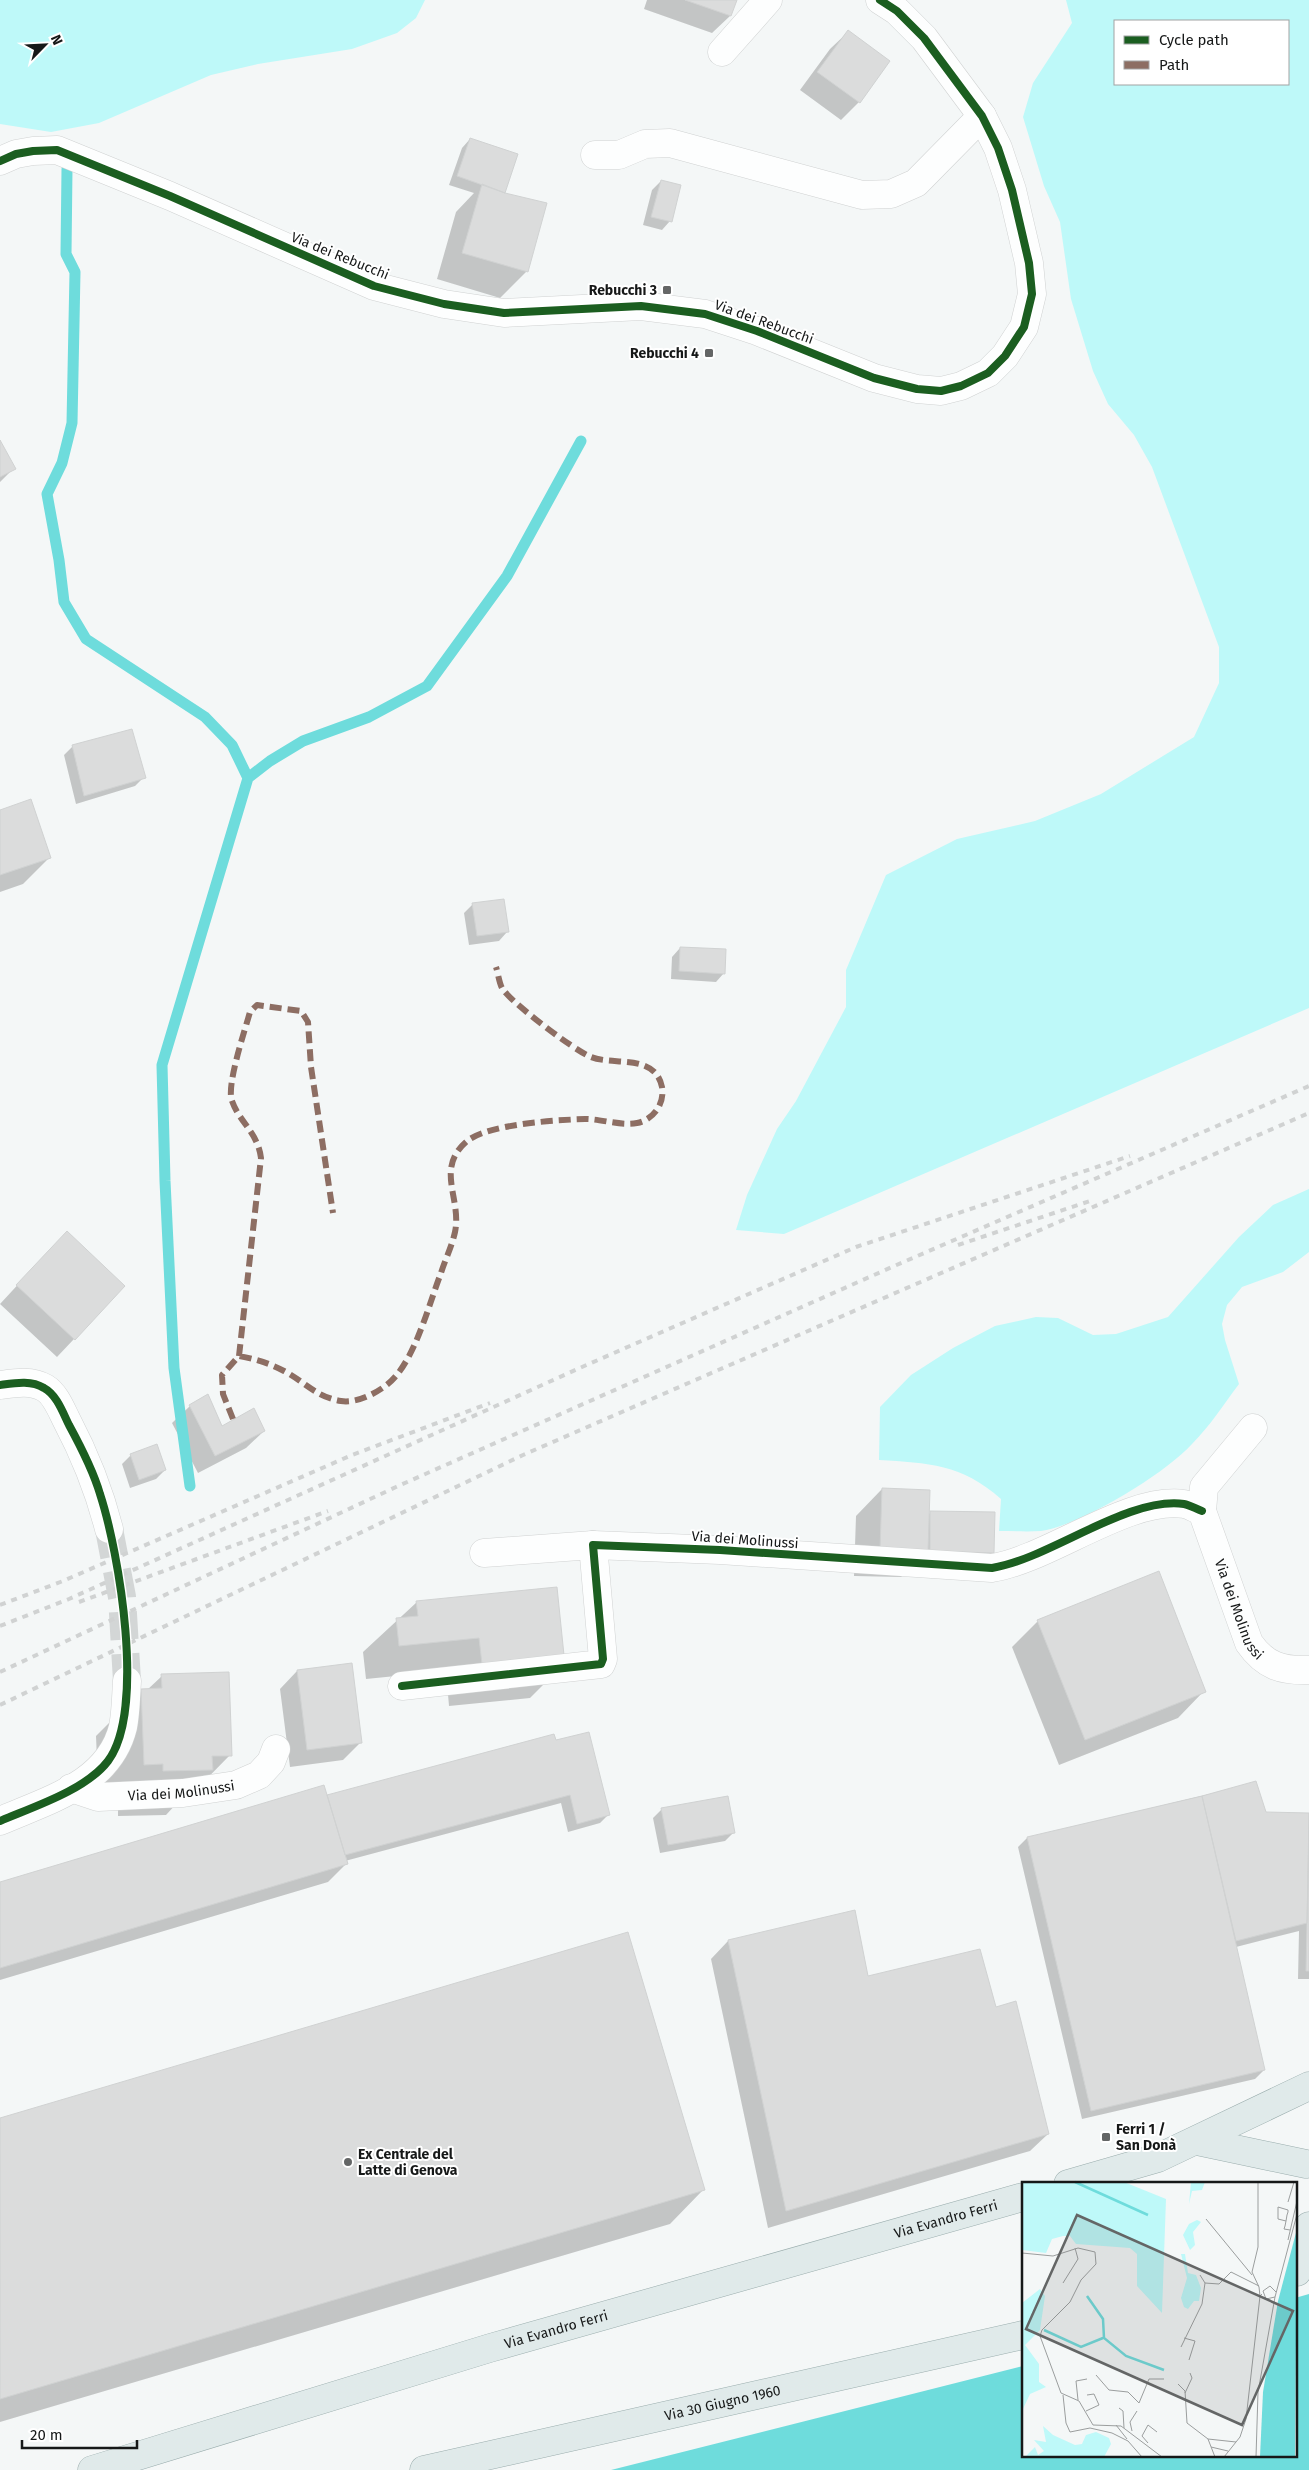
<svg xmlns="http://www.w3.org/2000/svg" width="1309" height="2470" font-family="'Fira Sans',sans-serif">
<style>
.green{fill:#bef9f9;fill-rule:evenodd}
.water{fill:#6edcdc}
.shadow{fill:#0003}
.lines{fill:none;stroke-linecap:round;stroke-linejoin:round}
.stream{stroke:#6edcdc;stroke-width:11}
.building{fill:#dbdcdc;stroke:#d0d2d2}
.minor-tunnel{stroke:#d3d6d6;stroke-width:28;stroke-dasharray:28 14;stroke-linecap:butt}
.minor-casing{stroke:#d0d2d2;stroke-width:29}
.major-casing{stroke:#9aadad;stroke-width:29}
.minor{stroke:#fdfefe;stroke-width:28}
.major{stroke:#e0eaea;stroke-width:28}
.rail{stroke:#d0d2d2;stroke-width:4;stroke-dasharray:6 6;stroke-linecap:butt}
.quiet{stroke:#8d6e63;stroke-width:6;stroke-dasharray:12 6;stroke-linecap:butt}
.cycleway-casing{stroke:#fff;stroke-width:11}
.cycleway{stroke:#1b5e20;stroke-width:8}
.poi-dot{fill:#646666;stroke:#fff;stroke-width:2}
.labels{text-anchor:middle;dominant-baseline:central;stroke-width:4;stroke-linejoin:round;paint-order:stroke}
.street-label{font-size:14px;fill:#161818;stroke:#fff}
.poi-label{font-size:14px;font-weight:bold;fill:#161818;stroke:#fff;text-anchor:end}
.inset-river{fill:none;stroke:#6edcdc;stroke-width:2.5}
.inset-road{fill:none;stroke:#9b9e9e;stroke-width:1}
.view{fill:#646666;fill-opacity:0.15;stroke:#646666;stroke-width:2.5}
.inset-edge{fill:none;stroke:#161818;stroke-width:2.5}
</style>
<rect width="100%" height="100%" fill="#f4f7f7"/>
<path class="green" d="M0 0H425L416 18 397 33 352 49 258 64 211 75 99 123 51 132 0 124Z
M1066 0H1309V1008L784 1234 736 1230 747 1195 777 1129 796 1101 846 1007V970L886 875 957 839 1035 821 1101 794 1194 737 1219 683V647L1152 467 1134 435 1108 404 1093 371 1071 299 1060 222 1044 186 1023 117 1033 83 1072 23ZM1288 21V84H1115V21Z
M1309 1189V1252L1283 1272 1242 1287 1227 1305 1222 1324 1225 1340 1239 1384C1224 1404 1210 1426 1192 1444 1165 1474 1081 1525 1041 1531 1027 1532 1012 1531 999 1531L1001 1499C962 1464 928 1463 879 1460L880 1407 911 1375 953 1348 995 1326 1036 1317 1058 1318 1093 1335 1116 1334 1168 1317 1239 1237 1273 1205Z"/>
<path class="water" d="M1309 2294V2470H611L1023 2366V2456H1295V2298Z"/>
<path class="shadow" d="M647 0H735L730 16 712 33 644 9Z
M848 32 859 102 841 120 800 90 830 49Z
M470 139 503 194 527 271 500 298 437 279 456 212 474 193 449 185 462 148Z
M661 181 670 221 662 230 643 225 652 190Z
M0 443 14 468 0 482Z
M73 746 144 777 135 786 76 804 64 755Z
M0 811 49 858 23 884 0 892Z
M473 904 507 932 499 941 469 945 464 913Z
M680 948 724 973 716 982 671 979 672 957Z
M49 1251 74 1339 57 1357 0 1304Z
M190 1406 222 1428 264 1431 246 1448 198 1473 172 1423Z
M131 1455 165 1470 156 1479 130 1488 122 1464Z
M882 1489 928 1515 931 1512 993 1552 975 1570 912 1566 901 1577 854 1576 856 1516Z
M417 1602 564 1664 530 1698 449 1706 446 1671 366 1679 363 1652Z
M1038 1621 1204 1691 1178 1718 1059 1765 1012 1647Z
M297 1671 361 1742 343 1760 290 1767 280 1689Z
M162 1676 230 1755 185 1801H179L166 1815 118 1816V1809L99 1810 96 1736 142 1690H147Z
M555 1742 609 1814 600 1823 568 1832 561 1803 345 1861 346 1864 328 1882 0 1980V1883L327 1797Z
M1255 1783 1265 1813 1309 1814V1979H1298L1299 1931 1236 1947 1264 2070 1255 2079 1082 2119 1018 1847 1027 1838Z
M662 1809 734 1832 725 1841 660 1853 653 1818Z
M728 1941 867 1978 1048 2134 1030 2151 768 2228 711 1959Z
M0 2119 703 2190 670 2224 0 2422Z"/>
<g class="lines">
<path class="stream" d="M67 169 66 254 75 272 72 423 62 463 47 494 59 560 64 602 86 639 205 717 232 745 248 778
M190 1486 174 1368 165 1181 162 1065 248 778 270 761 303 741 369 717 427 686 507 576 581 441"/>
</g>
<path class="building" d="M685 0H737L731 16Z
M848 30 890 61 860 103 817 72Z
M470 138 518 154 505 193 457 176Z
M661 180 681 185 672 222 651 217Z
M482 184 505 193 547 203 528 272 462 253Z
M0 440 16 469 0 477Z
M132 729 146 778 84 796 72 745Z
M31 799 51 858 0 875V810Z
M504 899 509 932 477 936 472 903Z
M680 947 726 949 725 974 679 971Z
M67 1231 125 1286 75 1340 16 1285Z
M208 1394 222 1426 254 1408 265 1431 215 1456 189 1405Z
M157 1444 166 1470 139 1480 130 1454Z
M882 1488 930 1490 928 1552 880 1550Z
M930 1511 995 1512 994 1553 930 1551Z
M1159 1571 1206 1692 1085 1740 1037 1620Z
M557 1587 565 1665 483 1673 479 1638 399 1646 396 1618 418 1616 416 1601Z
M352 1663 362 1743 307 1750 297 1670Z
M229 1672 232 1756H212L213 1770 163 1771V1764L144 1765 141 1689 162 1688 161 1674Z
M589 1732 610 1815 577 1824 570 1795 345 1855 327 1795 554 1734 556 1740Z
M1256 1781 1266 1812 1309 1813 1307 1923 1236 1941 1202 1796Z
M324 1785 348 1864 0 1968V1882Z
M728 1796 735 1833 668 1845 661 1808Z
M1202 1796 1265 2070 1091 2111 1027 1837Z
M1309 1831V1971H1306Z
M855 1910 868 1976 980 1949 996 2007 1016 2001 1049 2134 786 2211 728 1940Z
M628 1932 705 2190 0 2399V2118Z"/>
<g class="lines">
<path class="minor-tunnel" d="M109 1529 122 1597 127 1681"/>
<defs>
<g id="minor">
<path d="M722 52 768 0"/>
<path d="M595 155H619L645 144 670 143 862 195 891 194 916 183 982 116"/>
<path d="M0 161 16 154 33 151 57 150 170 196 374 286 444 304 504 313 641 306 705 314 757 331 874 378 917 389 941 391 961 386 988 373 1005 356 1024 327 1032 294 1029 263 1012 190 998 148 982 116 924 38 897 11 880 0"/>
<path d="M0 1385C15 1383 31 1380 45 1388 55 1394 61 1409 66 1419 85 1455 99 1490 109 1529"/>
<path id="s1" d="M1253 1428 1204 1487 1202 1511 1249 1643C1265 1666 1282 1671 1309 1670"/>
<path d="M484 1553 593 1545 720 1550 992 1568C1049 1559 1128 1496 1184 1504 1190 1505 1196 1509 1202 1511"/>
<path d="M402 1686 601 1664 603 1659 593 1545"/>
<path id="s2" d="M71 1788 98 1797 183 1793 236 1785 259 1775 271 1762 276 1749"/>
<path d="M0 1821C48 1800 109 1784 123 1727 126 1712 126 1696 127 1681"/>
</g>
<g id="major">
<path d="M1197 2141 1306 2164"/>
<path d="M1068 2184 1158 2158 1309 2086"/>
<path d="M1297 2272 1309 2226"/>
<path id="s3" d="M92 2470 490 2348 1023 2197"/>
<path id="s4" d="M424 2470 1023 2335"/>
</g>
</defs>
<use href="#minor" class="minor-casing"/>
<use href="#major" class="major-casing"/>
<use href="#minor" class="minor"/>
<use href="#major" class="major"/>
<path class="rail" d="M958 1245 1093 1200
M79 1602 328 1511
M0 1605 63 1581 352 1455 490 1403
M0 1626 69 1599 582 1367 856 1247 1130 1156
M0 1672 396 1487 892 1267 1309 1086
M0 1705 523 1455 1309 1113"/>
<path class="quiet" d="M239 1356 261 1158C258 1133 240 1123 232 1101 226 1086 245 1030 250 1012L257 1005 301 1011 308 1022 311 1067 333 1213
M233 1419 223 1394 222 1375 239 1356C255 1359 269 1363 284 1371 305 1382 316 1397 341 1401 358 1404 384 1390 395 1377 417 1352 429 1304 441 1273 445 1260 452 1246 455 1232 462 1199 435 1169 466 1142 486 1124 556 1120 585 1119 602 1119 620 1126 637 1123 653 1120 665 1104 662 1087 655 1053 614 1066 591 1057 575 1051 509 1001 502 988 499 982 498 973 496 967"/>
<defs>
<path id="cycleway" d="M0 161 16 154 33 151 57 150 170 196 374 286 444 304 504 313 641 306 705 314 757 331 874 378 917 389 941 391 961 386 988 373 1005 356 1024 327 1032 294 1029 263 1012 190 998 148 982 116 924 38 897 11 880 0
M0 1385C15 1383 31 1380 44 1388 57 1395 63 1413 69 1425 81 1447 93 1470 100 1494 119 1552 146 1710 108 1761 86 1790 33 1807 0 1821
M402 1686 601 1664 603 1659 593 1545 720 1550 992 1568C1049 1559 1128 1496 1184 1504 1190 1505 1196 1509 1202 1511"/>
</defs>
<use href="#cycleway" class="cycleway-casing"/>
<use href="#cycleway" class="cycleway"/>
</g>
<g class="poi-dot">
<rect x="662" y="285" width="10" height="10" rx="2.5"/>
<rect x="704" y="348" width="10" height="10" rx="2.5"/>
<rect x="1101" y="2132" width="10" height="10" rx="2.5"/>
<circle cx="348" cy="2162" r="5"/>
</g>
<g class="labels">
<g class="street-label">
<text transform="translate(340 256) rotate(22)">Via dei Rebucchi</text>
<text transform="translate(764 322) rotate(20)">Via dei Rebucchi</text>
<text transform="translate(745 1540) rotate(4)">Via dei Molinussi</text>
<text stroke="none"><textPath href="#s1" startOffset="206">Via dei Molinussi</textPath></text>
<text stroke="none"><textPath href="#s2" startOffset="112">Via dei Molinussi</textPath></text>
<text stroke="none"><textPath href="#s3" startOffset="890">Via Evandro Ferri</textPath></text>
<text stroke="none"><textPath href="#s3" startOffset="485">Via Evandro Ferri</textPath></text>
<text stroke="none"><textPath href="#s4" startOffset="306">Via 30 Giugno 1960</textPath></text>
</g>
<g class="poi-label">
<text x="657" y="290">Rebucchi 3</text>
<text x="699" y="353">Rebucchi 4</text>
<text x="1116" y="2129" text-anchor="start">Ferri 1 /<tspan x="1116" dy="16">San Donà</tspan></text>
<text x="358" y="2154" text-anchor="start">Ex Centrale del<tspan x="358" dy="16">Latte di Genova</tspan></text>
</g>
</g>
<g transform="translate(1022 2182)">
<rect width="275" height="275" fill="#f4f7f7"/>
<path d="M0 0H102L144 17 140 131 115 104V72L108 66 54 62 48 54H41L30 57 24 71 0 68ZM169 0H183L180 8 170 9 167 22ZM175 38 179 40 171 50 173 63 168 68 161 53 167 42ZM159 72H163L166 91 174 93 179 106 177 119H172L166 127 162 125 159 116 165 96ZM18 107 23 114 18 148 3 163 17 182V200L24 205 8 212 0 229V121ZM21 244 31 253 53 263 60 262 64 253 74 250 87 256 89 262 82 275H3L13 265 16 273 22 269 12 258 24 260Z" fill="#bef9f9"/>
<path d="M275 47 273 275H238L241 210 256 119Z" fill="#6edcdc"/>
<path class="inset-river" d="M53 0 126 33M65 114 81 137 82 156 104 174 142 188M22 148 59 165 81 156"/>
<path class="inset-road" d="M236 0V65L230 90 237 105 238 114M266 20 272 0M184 37 230 93M264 39 256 37V25L266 28V30L265 33 264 39 263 44 262 47 268 48M266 58 275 19M0 71 31 74 56 66 73 70 74 82 59 98 48 120 20 148 18 154 39 211 57 219 71 243 99 244 140 275M178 93 183 101 197 102 209 90 237 104M41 101 56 77 53 66M253 115 244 117 241 109 248 104 254 110M162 156 173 159 167 178M159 165 180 122 183 101M74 193 87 208 106 210 117 221 127 197H142M156 202 163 209 165 241 186 257 214 260M163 211 170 196 168 191M41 213 44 241 48 250 68 246 90 251 106 259 120 275M56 218 54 199 65 197M97 226 101 229 102 246M64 229 77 223 72 212 65 213M94 243 105 257M110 249 108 240 115 229M186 257 193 275M126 261 120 254 126 243 135 250M189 265 206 269M202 275 218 255 224 237 238 114 240 112M234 275 236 210 253 115 275 32"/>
<path class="view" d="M55 33 271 129 220 243 4 147Z"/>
<rect width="275" height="275" class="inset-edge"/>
</g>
<rect x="1114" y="20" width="175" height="65" fill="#ffffff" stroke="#a2a3a3"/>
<rect x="1124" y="36" width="25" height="8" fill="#1b5e20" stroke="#a2a3a3"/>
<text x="1159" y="45" font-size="15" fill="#161818">Cycle path</text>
<rect x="1124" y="61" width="25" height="8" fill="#8d6e63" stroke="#a2a3a3"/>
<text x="1159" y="70" font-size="15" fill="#161818">Path</text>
<g transform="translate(45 45) rotate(66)" stroke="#ffffff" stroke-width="4" paint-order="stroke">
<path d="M0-4L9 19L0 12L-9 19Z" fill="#161818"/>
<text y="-8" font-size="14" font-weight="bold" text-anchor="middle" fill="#161818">N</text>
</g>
<path d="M22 2440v8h115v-8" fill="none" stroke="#161818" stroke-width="2.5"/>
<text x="30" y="2440" font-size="15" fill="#161818" stroke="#ffffff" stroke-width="4" paint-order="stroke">20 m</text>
</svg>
